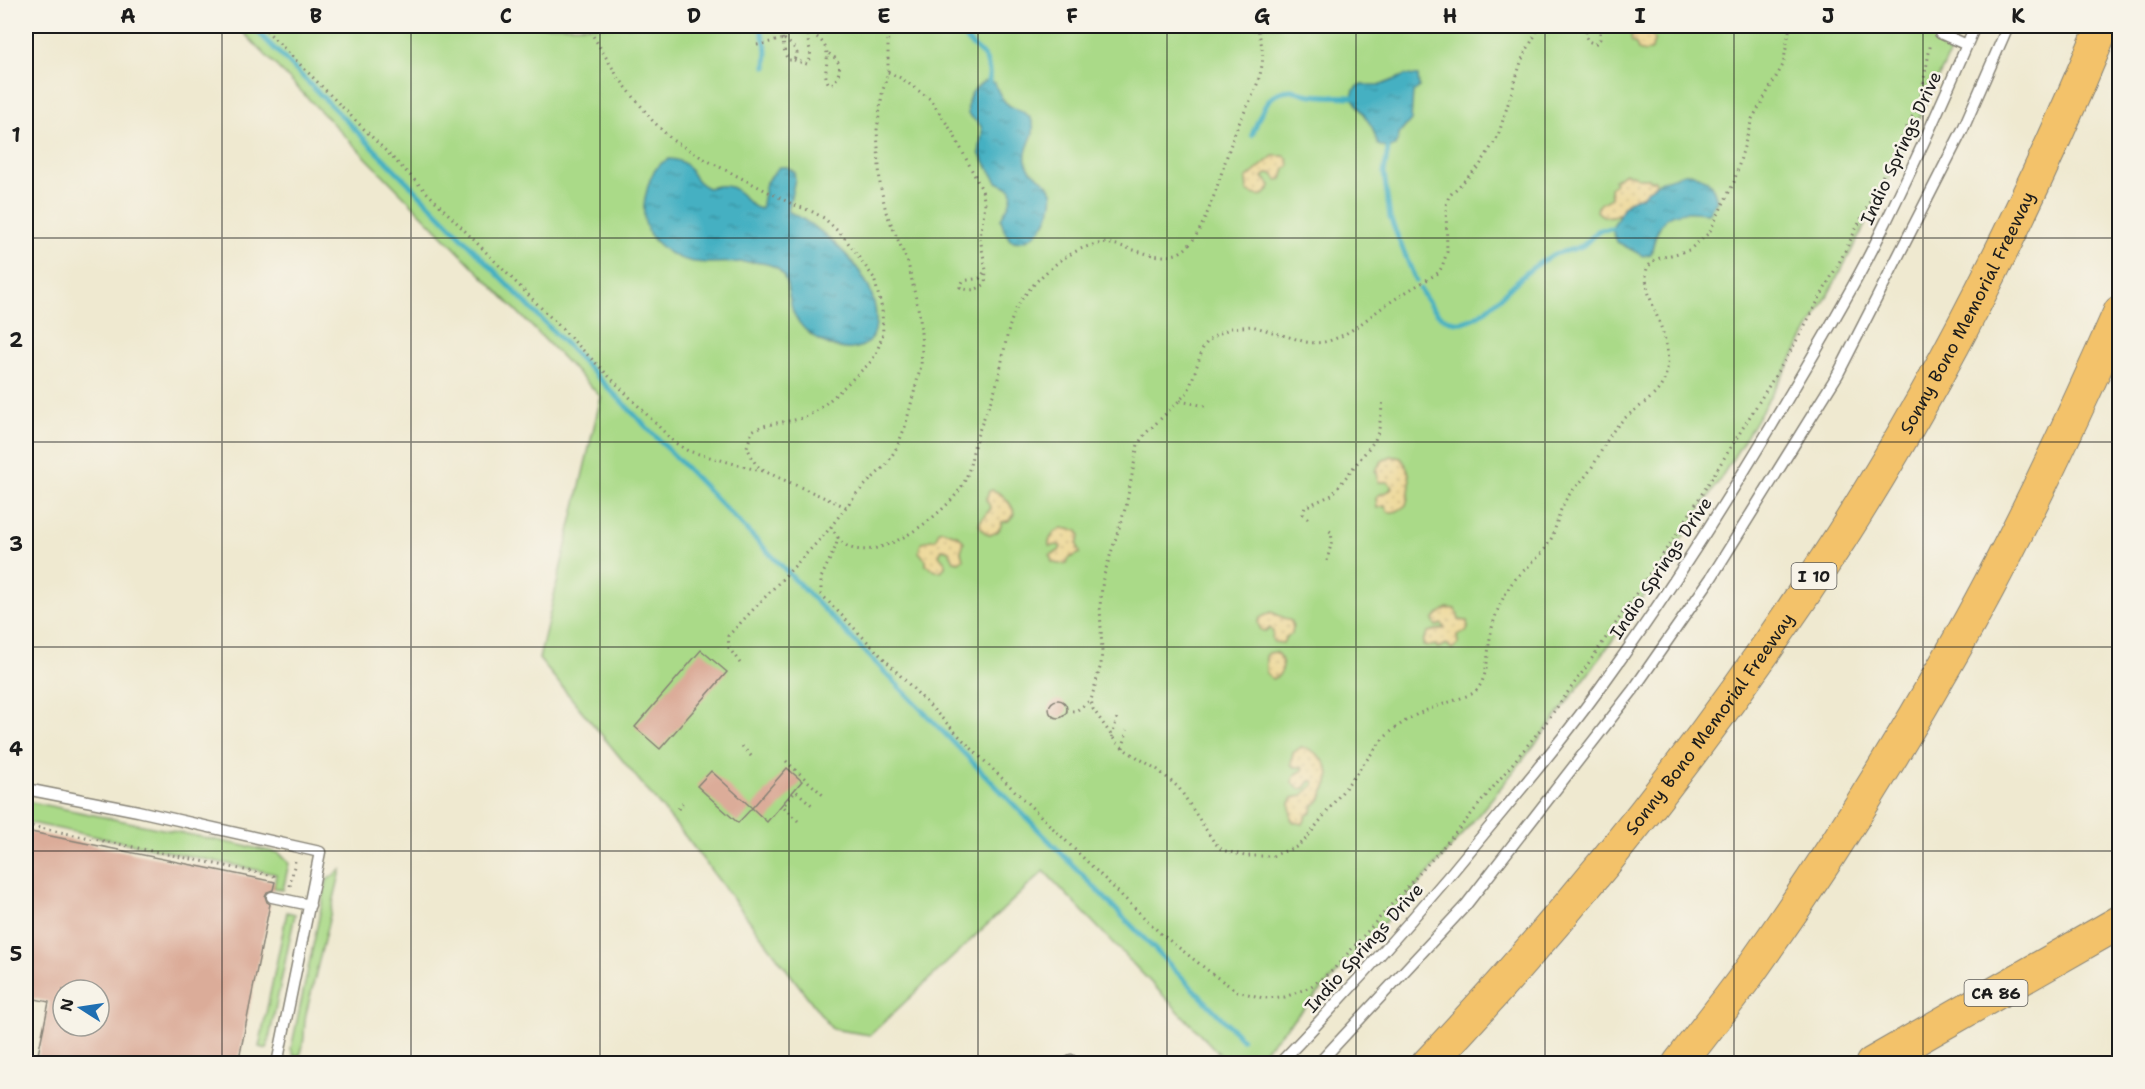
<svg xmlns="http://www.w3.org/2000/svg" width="2145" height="1089" font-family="'Shantell Sans',sans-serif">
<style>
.grass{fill:#aada88;stroke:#637b52;stroke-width:1.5}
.sand{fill:url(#sand-dots);stroke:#857b5d;stroke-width:1.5}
.water{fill:url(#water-ripples);stroke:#30666f;stroke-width:1.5}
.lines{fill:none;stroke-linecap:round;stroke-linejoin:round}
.stream{stroke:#44b0c2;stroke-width:5}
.building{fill:#dbac99;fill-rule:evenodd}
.lane-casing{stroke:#868276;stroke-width:13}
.highway-casing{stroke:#868276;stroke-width:35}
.path{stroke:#868276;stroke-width:3;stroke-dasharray:1.5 4.5;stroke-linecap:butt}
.lane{stroke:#fff;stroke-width:10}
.highway{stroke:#f3c26a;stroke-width:33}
.grid{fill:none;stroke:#1c1c1c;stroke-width:1.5;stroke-opacity:0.55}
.labels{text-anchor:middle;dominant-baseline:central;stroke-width:5;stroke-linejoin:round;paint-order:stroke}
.shield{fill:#f7f3e8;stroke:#5e5c59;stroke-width:1.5}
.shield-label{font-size:16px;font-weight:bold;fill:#1c1c1c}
.street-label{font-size:18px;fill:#1c1c1c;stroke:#f7f3e8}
.neatline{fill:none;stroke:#1c1c1c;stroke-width:2}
.grid-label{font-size:20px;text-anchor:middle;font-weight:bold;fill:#1c1c1c}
</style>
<defs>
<pattern id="sand-dots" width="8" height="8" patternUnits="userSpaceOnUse" patternTransform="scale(1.5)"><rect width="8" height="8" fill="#eeda9e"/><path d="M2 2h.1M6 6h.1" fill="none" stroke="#ccba88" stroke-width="1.8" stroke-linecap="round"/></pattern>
<pattern id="water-ripples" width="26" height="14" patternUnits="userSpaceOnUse" patternTransform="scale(1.5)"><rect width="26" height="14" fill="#44b0c2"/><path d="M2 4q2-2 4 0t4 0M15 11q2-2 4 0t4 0" fill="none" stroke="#388e9d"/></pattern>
</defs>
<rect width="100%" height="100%" fill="#f7f3e8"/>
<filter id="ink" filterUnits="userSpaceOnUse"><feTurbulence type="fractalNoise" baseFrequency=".0167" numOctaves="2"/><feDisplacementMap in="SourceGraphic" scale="12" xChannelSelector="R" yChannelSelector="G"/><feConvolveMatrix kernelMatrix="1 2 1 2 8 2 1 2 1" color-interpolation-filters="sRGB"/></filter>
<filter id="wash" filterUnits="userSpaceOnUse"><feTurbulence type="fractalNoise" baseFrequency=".008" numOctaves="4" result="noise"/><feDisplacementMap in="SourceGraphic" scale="24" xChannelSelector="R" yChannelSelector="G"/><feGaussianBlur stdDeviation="1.35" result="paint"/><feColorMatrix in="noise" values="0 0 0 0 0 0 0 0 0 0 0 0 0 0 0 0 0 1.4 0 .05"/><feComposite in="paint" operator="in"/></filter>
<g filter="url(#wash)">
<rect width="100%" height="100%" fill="#efe9d0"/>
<path class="grass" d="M237 26H1962C1938 80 1912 133 1885 186 1767 420 1624 644 1454 844 1389 920 1320 992 1251 1064L1228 1063 1044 871 870 1035 832 1029 685 836 539 659 601 397Z
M26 801 279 853 289 863 283 890 274 888 276 874 26 822Z
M341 870 306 1014C303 1027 306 1043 300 1055L294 1056 291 1049 327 880Z
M287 912 295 914 267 1049 259 1047Z"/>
<path class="sand" d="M1636 26H1649L1654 40 1652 49 1645 52 1638 50 1636 44 1632 42 1631 36 1636 32Z
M1273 156H1284L1288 159 1289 166 1285 169 1282 179 1277 180 1273 174 1268 173 1263 177 1271 186C1269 188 1268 191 1266 193 1261 198 1251 194 1247 191L1246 179Z
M1625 173 1634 175 1638 178H1648L1649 180H1655L1656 184C1643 192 1613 231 1597 211 1599 199 1605 204 1611 198L1610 188 1615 184 1614 180Z
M1391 456 1401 458C1413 473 1411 488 1406 505 1400 510 1394 514 1387 511L1385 506 1377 508 1376 498 1379 495 1389 491 1392 487 1388 482H1378L1377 472 1375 471 1382 461Z
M992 490C1003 493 1011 503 1015 514L1008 521 1002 522C1000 530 998 533 989 535 970 524 984 519 991 508L986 500 989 491Z
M1062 528 1078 531 1080 536 1077 544 1080 553 1068 559 1067 563 1058 564 1052 562 1050 555 1059 551 1061 547 1059 545 1049 546C1048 538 1055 531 1062 528Z
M942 530 959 536 964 542 961 551 963 559 959 562 954 561 949 551 942 549 939 555 945 562V567L941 571H936L926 565V560L919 552C920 538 927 542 936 539L939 531Z
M1447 608 1456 609 1459 620 1467 621 1468 628 1466 632 1457 635 1458 644 1452 649 1446 644 1438 648 1435 645 1431 646 1423 645V641L1428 632 1445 628 1442 624 1436 626 1433 620 1437 615Z
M1271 612 1291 621 1293 627 1292 634 1286 637 1283 643 1274 642 1272 639 1273 632 1270 628 1265 631 1261 630 1258 623 1260 618Z
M1276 652C1285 661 1286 674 1272 679L1266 673V656L1269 653Z
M1301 747C1316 749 1333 766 1328 782 1328 784 1325 789 1324 791 1321 798 1320 803 1313 805L1312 812 1307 815 1303 824 1294 822 1291 819 1290 803 1293 798 1301 796 1314 785V781H1310L1305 788 1299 789 1292 782 1295 775 1303 770 1302 767H1294L1291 764 1293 753Z"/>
<path class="water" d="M1406 75 1418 76 1419 87 1413 93 1411 120 1400 133 1395 146 1388 149 1378 145 1372 127 1352 97 1354 90 1360 85H1381Z
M984 81 995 83C998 92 1002 101 1010 106 1018 111 1028 112 1032 121 1038 136 1023 146 1026 161 1029 176 1048 178 1052 192 1056 214 1034 249 1010 240L1004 230 1001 219C1005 209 1014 201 1011 189L997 182 979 153 982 134 981 126 968 114C966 96 971 92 984 81Z
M669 159C696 161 687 179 708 188 744 178 740 205 761 209L766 182 779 167H787L794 172 795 179 788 211C826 230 876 273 876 319 876 325 876 330 873 336 869 345 856 350 846 349 827 347 804 334 795 316 787 302 791 276 775 267 768 263 760 263 753 262 716 261 684 272 655 241 641 227 642 208 647 190 650 176 656 164 669 159Z
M1689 173C1706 177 1714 184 1717 201L1708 213C1703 213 1699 212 1694 212 1662 210 1657 227 1651 254L1643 256 1617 242 1612 229C1618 216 1626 196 1642 197 1653 181 1672 177 1689 173Z"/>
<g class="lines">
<path class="stream" d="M252 26 441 216 1242 1039
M760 26 767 50 766 67
M958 26C968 53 992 46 989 82
M1252 135C1260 116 1267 89 1292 90 1297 91 1301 93 1306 94 1321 97 1337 96 1352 97
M1388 149 1384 173 1390 218 1416 281
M1420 289C1458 361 1494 298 1531 269 1538 264 1547 258 1555 254 1563 251 1574 250 1582 246 1588 242 1593 235 1599 230L1612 229"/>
</g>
<g id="blocks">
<path class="building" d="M701 650 727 672 660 749 635 727Z
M1049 709a9 9 0 1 1 18 0a9 9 0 1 1-18 0Z
M787 768 802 781 767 822 752 808Z
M711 771 752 808 738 823 697 786Z
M26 831 275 882 273 890 267 892 265 896 267 902 270 904 238 1064H36L49 1002 26 997ZM63 990H99V1026H63Z"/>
</g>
</g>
<g filter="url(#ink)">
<use href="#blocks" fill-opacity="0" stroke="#868276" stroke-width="1.5"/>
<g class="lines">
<defs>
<path id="lane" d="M1940 33 1967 45
M26 789 138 811 320 852 277 1064
M272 897 310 905
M1071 1060 1072 1064
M1279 1064C1355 985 1428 903 1497 818 1536 771 1575 724 1610 674 1668 594 1721 510 1772 425 1807 365 1844 306 1875 244 1911 172 1944 99 1975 26
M1318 1064 1466 905 1633 690 1711 578 1838 374 1963 129 2008 26"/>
<g id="highway">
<path id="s1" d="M1428 1064C1581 902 1720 725 1841 537 1944 376 2030 202 2103 26"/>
<path d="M1679 1064C1702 1034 1726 1004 1748 974 1821 871 1890 763 1952 653 2015 543 2069 428 2120 312"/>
<path d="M1872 1064 2120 922"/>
</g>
</defs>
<use href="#lane" class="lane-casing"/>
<use href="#highway" class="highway-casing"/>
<path class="path" d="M262 26 674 442 688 451 764 472
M587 26 618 77 652 120 672 140 706 160 792 204 813 212 824 218 844 237 874 278 882 309 883 334 876 354 869 364C852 378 829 404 811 414 793 424 771 420 752 431L747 447 756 465 766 472 846 507
M781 26C784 37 782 49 788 60H794L797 53 793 46 784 39
M1540 26 1522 59 1498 136 1480 165 1449 196 1446 205 1447 252 1442 267 1438 273C1422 283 1405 292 1389 303 1364 319 1339 348 1306 342L1252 326 1231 328 1218 334 1208 341 1203 348 1188 392 1145 434 1138 444 1126 506 1103 578 1100 606 1102 652 1101 664 1091 700 1093 709 1116 742 1127 751 1158 770 1179 788 1214 842 1222 850 1245 856H1272L1296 847 1306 839 1382 740C1415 708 1435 709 1474 693 1490 677 1486 655 1491 633 1494 616 1502 598 1512 583 1523 569 1540 559 1549 543 1556 531 1557 517 1563 505 1569 492 1580 484 1588 473 1600 457 1606 437 1620 423 1635 406 1660 399 1666 374 1676 335 1640 299 1647 268L1653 261 1660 258 1689 250 1709 233 1734 182 1752 119 1783 65 1790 26
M1588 26 1585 35 1588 41 1595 44 1600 39V26
M757 45 784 39
M794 60 807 64C815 56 807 46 808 36L811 33C841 51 818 69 829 84L834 83 838 76 840 65 835 58 828 53
M888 72 901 78 930 99 953 133 982 190 985 204 980 238 986 270 985 284C977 290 970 292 960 287L963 281 980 278 986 270
M1180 401 1205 406
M1308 519 1303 514 1305 507 1332 495 1375 440 1379 429 1383 400
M831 527C836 534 840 543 849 547 882 562 946 513 962 486 970 473 971 458 975 443 980 426 988 409 994 392 1004 364 1005 325 1020 302 1037 276 1079 238 1112 244 1134 248 1161 264 1182 251 1208 235 1224 157 1237 128 1245 109 1257 91 1261 70 1265 54 1261 41 1257 26
M838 537 836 546 821 578V594L965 742 1160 933 1215 976 1237 991 1263 998 1285 997 1310 987 1332 971 1459 829 1544 725 1584 670 1682 526 1793 347 1842 257 1920 101 1931 42
M1327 561 1332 540 1331 532 1328 530
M740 663 729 648 728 636 826 533 857 493 887 464 897 447 905 427 921 366 922 348 920 317 908 263 886 212 880 184 877 130 882 94 888 72V26
M1066 711H1076L1091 700
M1112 737 1117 718
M742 746 752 757
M1123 748 1127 730
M786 761 824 796
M678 809 684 802
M798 821 783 806 796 791 813 806
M26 825 274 876 273 882
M290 886 295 861
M26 1059H32L31 1064"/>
<use href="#lane" class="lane"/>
<use href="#highway" class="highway"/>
</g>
</g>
<path class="grid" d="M222 26V1064M411 26V1064M600 26V1064M789 26V1064M978 26V1064M1167 26V1064M1356 26V1064M1545 26V1064M1734 26V1064M1923 26V1064M26 238H2120M26 442H2120M26 647H2120M26 851H2120"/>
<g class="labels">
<g class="shield">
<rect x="1791.5" y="563" width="45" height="26" rx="4.5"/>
<rect x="1964.5" y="980" width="63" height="26" rx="4.5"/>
</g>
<g class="shield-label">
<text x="1814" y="576">I 10</text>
<text x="1996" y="993">CA 86</text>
</g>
<g class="street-label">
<text transform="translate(1901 148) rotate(-65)">Indio Springs Drive</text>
<text stroke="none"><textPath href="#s1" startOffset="928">Sonny Bono Memorial Freeway</textPath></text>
<text transform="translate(1661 568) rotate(-56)">Indio Springs Drive</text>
<text stroke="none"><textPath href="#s1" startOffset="442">Sonny Bono Memorial Freeway</textPath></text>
<text transform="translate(1364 948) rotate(-48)">Indio Springs Drive</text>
</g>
</g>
<rect width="2145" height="1089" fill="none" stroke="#f7f3e8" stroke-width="66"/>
<g transform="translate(81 1008) rotate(282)"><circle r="28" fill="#f7f3e8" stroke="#9f9d96" stroke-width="1.5"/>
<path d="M0-4.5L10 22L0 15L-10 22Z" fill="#1f6fb2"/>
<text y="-9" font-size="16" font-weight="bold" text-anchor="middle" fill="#1c1c1c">N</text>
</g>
<rect x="33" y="33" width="2079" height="1023" class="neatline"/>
<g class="grid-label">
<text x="128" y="23">A</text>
<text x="316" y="23">B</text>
<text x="506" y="23">C</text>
<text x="694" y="23">D</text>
<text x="884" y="23">E</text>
<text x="1072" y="23">F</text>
<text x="1262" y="23">G</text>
<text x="1450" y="23">H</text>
<text x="1640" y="23">I</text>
<text x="1828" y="23">J</text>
<text x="2018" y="23">K</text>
<text x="16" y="142">1</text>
<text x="16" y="347">2</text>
<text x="16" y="551">3</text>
<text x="16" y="756">4</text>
<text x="16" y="961">5</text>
</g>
</svg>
